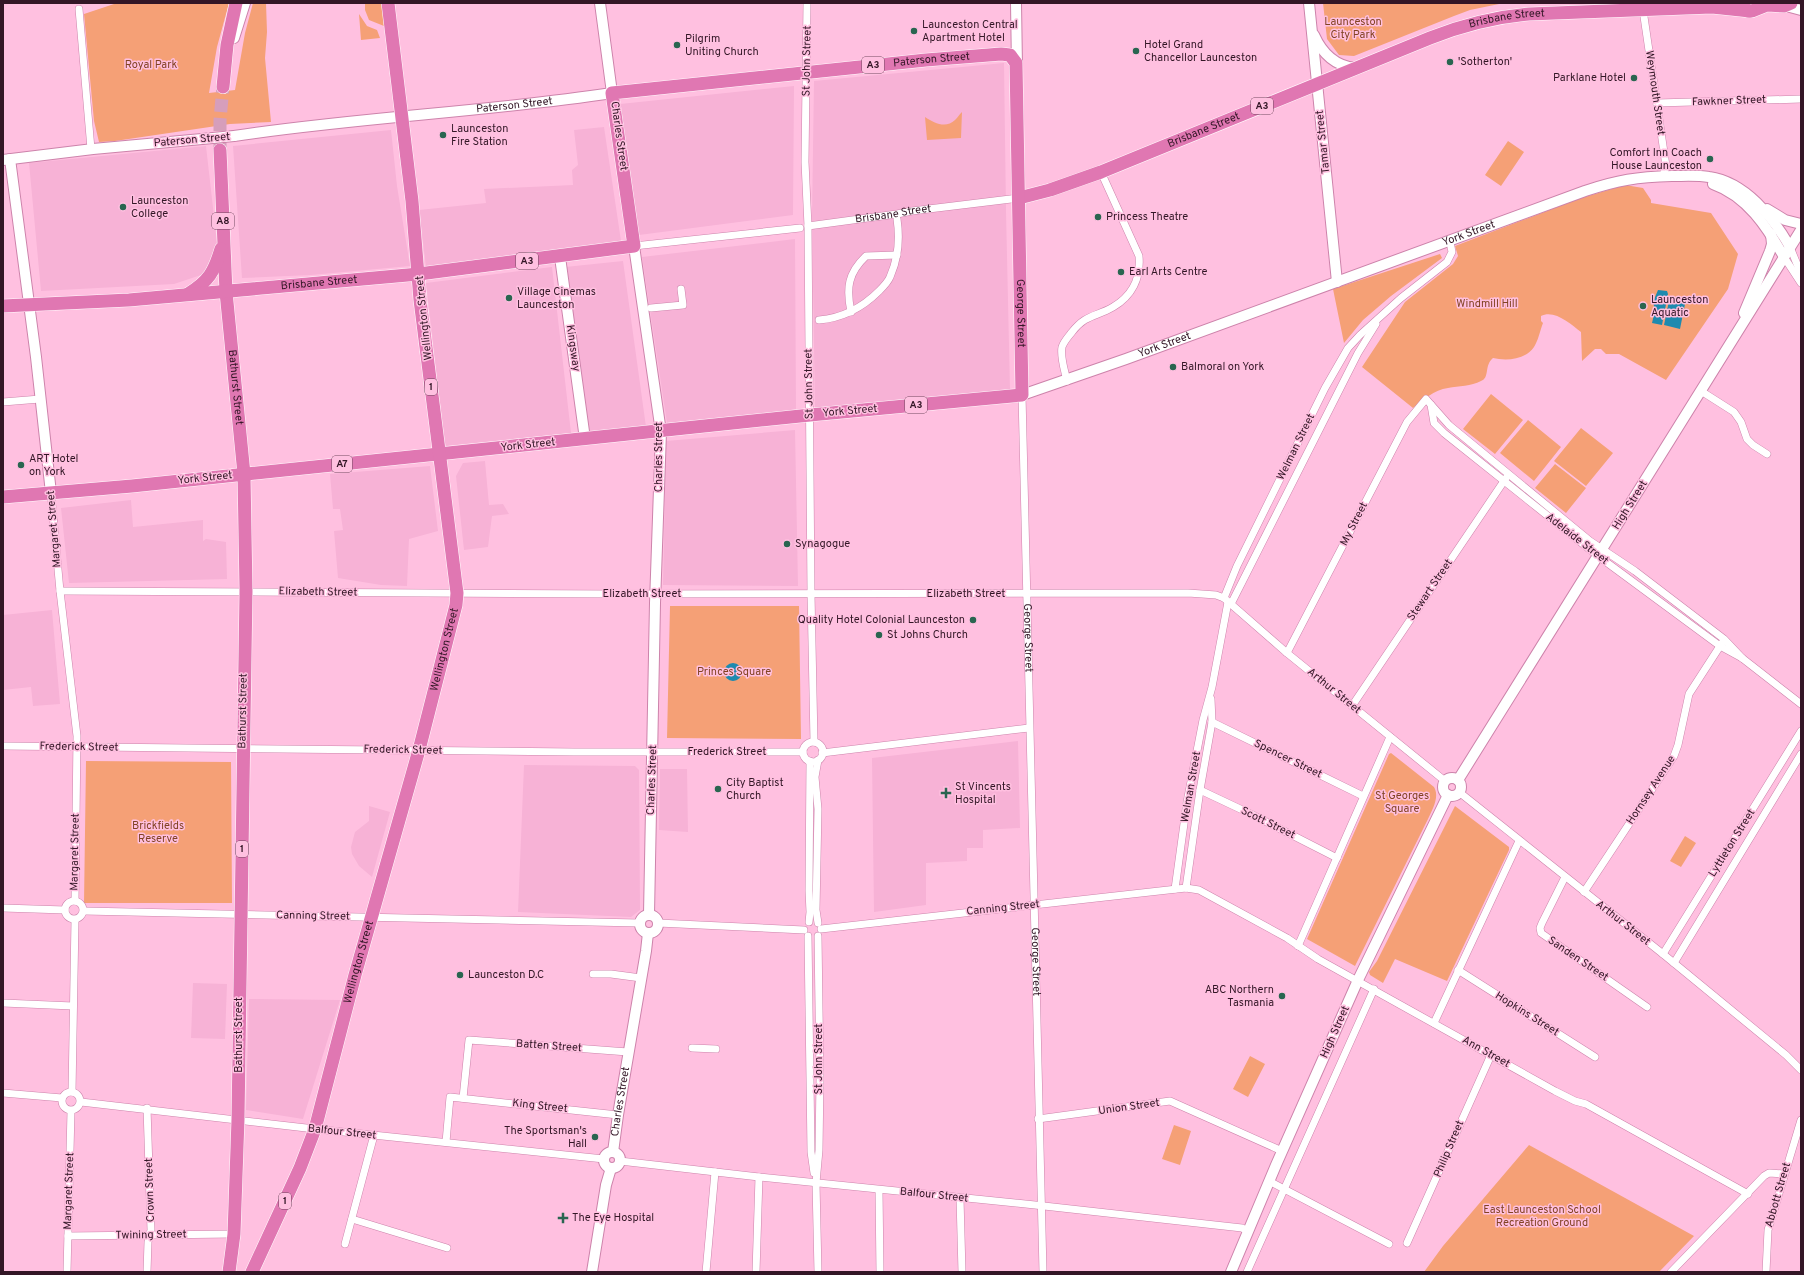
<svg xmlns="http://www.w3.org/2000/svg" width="1804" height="1275" font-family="Overpass,sans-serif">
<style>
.built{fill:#f7b2d6}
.green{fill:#f5a076}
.water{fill:#1e8aaf}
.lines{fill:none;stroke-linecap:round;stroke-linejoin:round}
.highway-tunnel{stroke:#d69ebb;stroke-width:13;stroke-dasharray:13 6;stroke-linecap:butt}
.street-casing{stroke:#cd83ab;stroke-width:8}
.secondary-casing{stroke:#cd83ab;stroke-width:12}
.highway-casing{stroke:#fff;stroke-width:14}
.street{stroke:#fff;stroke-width:7}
.secondary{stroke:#fff;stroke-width:10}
.highway{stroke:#e077b2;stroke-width:13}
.secondary-bridge-casing{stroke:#cd83ab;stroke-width:12;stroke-linecap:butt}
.secondary-bridge{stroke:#fff;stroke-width:10}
.poi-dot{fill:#296550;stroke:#ffc0e0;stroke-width:1.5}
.labels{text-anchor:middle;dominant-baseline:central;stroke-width:3;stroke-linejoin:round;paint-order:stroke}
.shield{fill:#ffc0e0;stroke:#70495e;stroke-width:1}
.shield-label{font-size:10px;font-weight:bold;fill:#331626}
.street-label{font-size:11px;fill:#331626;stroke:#ffc0e0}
.park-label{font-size:11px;fill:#824322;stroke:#ffc0e0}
.poi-label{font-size:11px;fill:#331626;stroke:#ffc0e0;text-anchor:start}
</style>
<rect width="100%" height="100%" fill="#ffc0e0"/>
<path class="built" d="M1004 63 1006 211 1010 390 815 408 812 217 814 81Z
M794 86 793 215 639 235 620 104Z
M604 127 621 241 426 267 419 210 486 203 484 189 573 185 572 170 578 165 574 130Z
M391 130 397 186 410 266 311 275 242 278 233 146Z
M206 146 218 252 207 273 174 284 41 291 29 163Z
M795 239 796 410 667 423 642 257Z
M623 261 646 427 585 432 565 267Z
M552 267 571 433 445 446 426 283Z
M795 430 798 586 663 585 666 441Z
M485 461 489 505 503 504 509 514 492 516 488 547 464 550 456 476 463 463Z
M430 466 438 531 409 539 407 586 381 585 338 578 334 531 343 530 340 509H333L330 474Z
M131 500 133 527 203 520V541L206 539 226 542 227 579 69 583 61 508Z
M52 610 60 704 33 706 31 687 3 690V615Z
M1018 741 1020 828 983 830V848H967V861L926 863V905L874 912 872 758Z
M524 765 635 766 639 770 640 910 631 917 518 912Z
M660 769H687L688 832 659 830Z
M369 806 390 812 372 877 359 866 352 854 351 847 355 832 369 821Z
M193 983 227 984 225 1039 191 1038Z
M249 999 340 1000 303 1119 246 1110Z"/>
<path class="green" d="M117 3H229L217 47 209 93 235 90 245 33 253 3H266L267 32 265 58 271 122 230 124 115 141 99 142 94 121 84 14Z
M365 3H382L384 26 369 20 365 10Z
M1323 3H1504L1470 10 1454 16 1354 56 1339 55 1327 39Z
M359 14 367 26 377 30 380 38 361 40Z
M962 112 961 138 927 140 925 117C934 123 946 129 955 120 958 117 959 115 962 112Z
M1508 141 1524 152 1501 186 1485 175Z
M1625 185 1643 188 1651 200V203L1711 213 1738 254 1728 289 1666 380 1619 354H1606L1601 349H1595L1582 361 1581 332C1571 324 1554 309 1541 316V321L1543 323C1540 331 1538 341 1534 347 1525 360 1506 361 1493 358 1484 365 1490 378 1481 381 1471 386 1459 386 1448 388 1434 390 1423 400 1413 408L1362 367 1405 302 1453 264 1458 256 1455 246 1578 199Z
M1440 254 1442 258 1391 296 1363 320 1344 343 1333 289Z
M1491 394 1523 420 1495 454 1463 429Z
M1528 420 1561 447 1534 481 1500 453Z
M1581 428 1613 453 1586 486 1554 461Z
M1555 464 1586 488 1566 513 1535 488Z
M670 606H799L801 739 667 738Z
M1391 753 1434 787C1440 797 1432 810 1428 819L1355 966 1307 939 1389 754Z
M86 761 231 762 232 903H84Z
M1455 806 1509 847V850L1447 981 1395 959 1383 983 1370 975 1369 972 1377 961Z
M1685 836 1696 843 1681 867 1670 861Z
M1250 1056 1265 1064 1248 1097 1233 1089Z
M1174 1125 1191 1131 1180 1165 1162 1159Z
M1529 1145 1694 1236 1659 1272H1424L1443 1246Z"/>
<path class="water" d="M1658 290 1667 291 1668 294 1662 325 1652 323 1655 310 1653 302Z
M1670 296 1686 299 1680 329 1664 325Z
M724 672a9 9 0 1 1 18 0a9 9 0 1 1-18 0Z"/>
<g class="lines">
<path class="highway-tunnel" d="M220 150V120L223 87"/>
<defs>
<g id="street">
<path d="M807 3 805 162 808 226 811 594 814 742"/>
<path d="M79 9 91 149"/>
<path d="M1643 10 1666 166 1663 176"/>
<path d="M1657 103 1801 99"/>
<path id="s1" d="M808 226 897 214 912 211 1019 198"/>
<path d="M634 246 800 228"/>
<path d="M1790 247 1801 274"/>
<path d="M1784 257 1801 283"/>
<path d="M651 308 683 305 681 289"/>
<path d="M851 312C846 288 848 273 866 256L897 255"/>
<path d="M819 320C843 318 862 308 879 291 883 287 888 282 890 277 898 259 900 239 897 219"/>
<path d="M1067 381C1065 371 1060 358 1062 347 1064 341 1068 337 1072 332 1086 314 1096 317 1113 307 1132 296 1141 278 1139 256L1101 172"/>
<path d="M1701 391 1734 412 1741 422 1747 439 1753 445 1767 454"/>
<path id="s2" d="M1022 395 1043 1272"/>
<path d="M3 402 40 399"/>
<path d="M1431 405 1434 423 1444 433 1598 556 1720 646 1742 658 1801 704"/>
<path d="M51 493 60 591 77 736 75 901"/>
<path d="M60 591 615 594 1188 593 1216 595 1224 598 1287 653 1445 781"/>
<path d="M1224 598 1237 566 1325 388 1348 348 1360 335 1401 298 1447 262 1452 252 1450 242"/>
<path d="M1231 604 1358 353 1376 324"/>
<path d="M1287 653 1407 422 1426 399 1449 425 1590 541 1635 571 1724 639 1742 658"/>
<path d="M1352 706 1506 478"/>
<path d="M1212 722 1363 796"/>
<circle cx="813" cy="752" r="10"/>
<path d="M3 746 574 752H803"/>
<path d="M822 753 1029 728"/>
<path d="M1200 790 1253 815 1337 858"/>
<path d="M1459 792 1663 954 1786 1055 1801 1070"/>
<path d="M1565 877 1542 923 1540 928 1541 933 1647 1007"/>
<path d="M1186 888 1200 790 1212 722 1211 699"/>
<path d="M1175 889 1187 802 1203 720 1212 687 1228 602"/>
<path d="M1584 892 1674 756 1678 745 1689 694 1722 643"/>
<circle cx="74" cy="910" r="9"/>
<path d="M3 908 65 910"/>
<path d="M84 911 639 923"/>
<path d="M809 922 810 912 809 891 810 761"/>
<path d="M658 923 804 930"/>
<path d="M818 923 816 910 818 809 815 777 818 760"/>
<path d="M821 929 1186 888 1199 890 1287 938 1318 959 1555 1091 1575 1101 1586 1104 1748 1194"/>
<path d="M808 936 811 1152 814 1173"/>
<path d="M1298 946 1390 737"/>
<path d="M1663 954 1801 731"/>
<path d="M1674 963 1801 754"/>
<path d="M1458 970 1595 1057"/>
<path d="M593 974H611L641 978"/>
<path d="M3 1003 73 1006"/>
<path d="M1434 1023 1519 841"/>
<path d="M692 1048 716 1049"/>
<circle cx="71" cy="1101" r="9"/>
<path d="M72 1092 75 920"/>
<path d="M3 1093 62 1098"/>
<path d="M463 1098 469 1040 628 1052"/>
<path d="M81 1102 315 1129 604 1159"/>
<path d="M1038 1119 1170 1101 1282 1151"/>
<path d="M446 1142 450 1097 618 1115"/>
<path d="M620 1161 759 1177 1035 1205 1242 1228 1248 1231"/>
<path d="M1269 1181 1389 1244"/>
<path d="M879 1190 880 1272"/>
<path d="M960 1198 962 1272"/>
<path d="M352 1219 447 1248"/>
<path d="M68 1236 234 1234"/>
<path d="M1407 1243 1491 1055"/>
<path d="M345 1244 374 1135"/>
<path d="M67 1272 71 1111"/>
<path d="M147 1272 148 1242 151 1230 147 1108"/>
<path d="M706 1272 715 1172"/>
<path d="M756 1272 759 1177"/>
<path d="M818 1272 816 1183 819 1150 820 1079 818 936"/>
<path d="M1247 1272 1374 989"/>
<path d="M1671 1272 1764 1176 1769 1173 1784 1174"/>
<path d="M1766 1272 1768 1230 1801 1120"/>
</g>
<g id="secondary">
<path d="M1016 3 1017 67"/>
<path d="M1309 3 1337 282"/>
<path d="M1786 6 1801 10"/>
<path d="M1314 35C1322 53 1335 66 1355 68"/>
<path d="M234 38 245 3"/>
<path id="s3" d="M234 136C359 117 487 112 612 93L600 3"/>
<path d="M10 159 36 357 51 493"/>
<path d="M3 160 93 149 202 139"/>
<path d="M1713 184C1747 196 1767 227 1784 257"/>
<path d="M1767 209 1785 220 1801 224"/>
<path d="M634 246 661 432 655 603 649 914"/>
<path d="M560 257 585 439"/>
<path d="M1744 313 1770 251 1772 244 1771 234"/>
<path id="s4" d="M1022 395 1126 359 1585 191C1618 180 1637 177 1672 176 1684 176 1697 175 1709 177 1745 182 1773 217 1790 247"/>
<circle cx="1452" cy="787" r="9"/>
<path d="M1458 780 1801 230"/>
<circle cx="649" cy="924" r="9"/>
<circle cx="612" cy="1160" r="8"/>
<path id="s5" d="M613 1152 618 1115 646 951 648 933"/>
<path d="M592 1272 606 1185 611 1168"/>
<path d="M1231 1272 1276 1165 1358 980 1448 795"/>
</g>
<g id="highway">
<path d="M1744 8 1748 11H1752L1767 5 1784 6 1791 3"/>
<path d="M223 87 227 45 236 3"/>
<path id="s6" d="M220 150 226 292 244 474 246 591 238 1119 234 1234 229 1272"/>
<path id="s7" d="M1019 198 1050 190 1101 172 1430 38C1463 25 1495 17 1529 14L1712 7 1750 11"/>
<path d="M188 294C209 281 214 272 221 249"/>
<path id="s8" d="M3 306 129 300 419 274 634 246 612 93 926 60 1001 54 1010 55 1016 63 1022 395 810 415 132 486 3 497"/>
<path id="s9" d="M252 1272 300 1168 315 1129 355 975 419 750 456 605 457 593 420 300 412 201 388 3"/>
</g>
</defs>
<use href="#street" class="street-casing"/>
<use href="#secondary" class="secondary-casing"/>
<use href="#highway" class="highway-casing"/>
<use href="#street" class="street"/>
<use href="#secondary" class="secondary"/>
<use href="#highway" class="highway"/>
<defs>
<path id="secondary-bridge" d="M202 139 234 136"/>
</defs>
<use href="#secondary-bridge" class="secondary-bridge-casing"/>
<use href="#secondary-bridge" class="secondary-bridge"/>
</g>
<g class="poi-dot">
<circle cx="914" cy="31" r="4"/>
<circle cx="677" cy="45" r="4"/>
<circle cx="1136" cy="51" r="4"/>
<circle cx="1450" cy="62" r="4"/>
<circle cx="1634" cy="78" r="4"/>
<circle cx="443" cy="135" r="4"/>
<circle cx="1710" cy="159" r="4"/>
<circle cx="123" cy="207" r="4"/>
<circle cx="1098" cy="217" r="4"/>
<circle cx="1121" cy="272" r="4"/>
<circle cx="509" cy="298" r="4"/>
<circle cx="1643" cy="306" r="4"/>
<circle cx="1173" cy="367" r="4"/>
<circle cx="21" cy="465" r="4"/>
<circle cx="787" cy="544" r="4"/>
<circle cx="973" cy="620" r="4"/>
<circle cx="879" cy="635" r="4"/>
<circle cx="718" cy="789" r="4"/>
<path d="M944 787h4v4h4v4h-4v4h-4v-4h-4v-4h4z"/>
<circle cx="460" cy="975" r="4"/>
<circle cx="1282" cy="996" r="4"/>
<circle cx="595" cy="1137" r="4"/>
<path d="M561 1212h4v4h4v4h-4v4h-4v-4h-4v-4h4z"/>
</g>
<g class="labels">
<g class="shield">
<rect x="862" y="57" width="22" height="16" rx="3"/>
<rect x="1251" y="98" width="22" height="16" rx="3"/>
<rect x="212" y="213" width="22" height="16" rx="3"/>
<rect x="516" y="253" width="22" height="16" rx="3"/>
<rect x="425" y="379" width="12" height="16" rx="3"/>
<rect x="905" y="397" width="22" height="16" rx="3"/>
<rect x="332" y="456" width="20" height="16" rx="3"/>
<rect x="236" y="841" width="12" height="16" rx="3"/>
<rect x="279" y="1193" width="12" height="16" rx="3"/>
</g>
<g class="shield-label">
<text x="873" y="65">A3</text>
<text x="1262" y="106">A3</text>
<text x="223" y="221">A8</text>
<text x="527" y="261">A3</text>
<text x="431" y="387">1</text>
<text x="916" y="405">A3</text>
<text x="342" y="464">A7</text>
<text x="242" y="849">1</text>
<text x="285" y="1201">1</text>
</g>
<g class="street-label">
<text stroke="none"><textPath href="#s7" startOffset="521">Brisbane Street</textPath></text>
<text stroke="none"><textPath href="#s8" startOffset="1110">Paterson Street</textPath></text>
<text transform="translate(807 61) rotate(-89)">St John Street</text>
<text transform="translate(1655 93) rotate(82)">Weymouth Street</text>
<text transform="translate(1729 101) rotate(-2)">Fawkner Street</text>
<text stroke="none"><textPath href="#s3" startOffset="282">Paterson Street</textPath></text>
<text stroke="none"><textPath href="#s7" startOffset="197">Brisbane Street</textPath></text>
<text transform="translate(619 136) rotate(82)">Charles Street</text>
<text transform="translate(192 140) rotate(-5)">Paterson Street</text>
<text transform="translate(1323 142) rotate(-96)">Tamar Street</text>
<text stroke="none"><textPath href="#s1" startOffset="86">Brisbane Street</textPath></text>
<text stroke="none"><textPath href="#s4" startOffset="475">York Street</textPath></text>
<text stroke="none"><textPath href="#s8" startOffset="317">Brisbane Street</textPath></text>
<text stroke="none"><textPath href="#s8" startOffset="1449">George Street</textPath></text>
<text transform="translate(424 318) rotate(-96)">Wellington Street</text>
<text stroke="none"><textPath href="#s4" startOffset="151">York Street</textPath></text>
<text transform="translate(573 348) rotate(82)">Kingsway</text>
<text transform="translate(809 384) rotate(-91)">St John Street</text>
<text stroke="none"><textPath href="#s6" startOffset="238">Bathurst Street</textPath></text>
<text transform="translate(850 411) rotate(-5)">York Street</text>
<text transform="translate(528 445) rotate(-6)">York Street</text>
<text transform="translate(1296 447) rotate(-64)">Welman Street</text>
<text transform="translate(659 457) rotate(-90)">Charles Street</text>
<text transform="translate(205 478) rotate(-6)">York Street</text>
<text transform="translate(1630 505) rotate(-58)">High Street</text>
<text transform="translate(1354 524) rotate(-63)">My Street</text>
<text transform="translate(54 529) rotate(-95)">Margaret Street</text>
<text transform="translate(1577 539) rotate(38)">Adelaide Street</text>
<text transform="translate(1430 590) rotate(-56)">Stewart Street</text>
<text transform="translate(318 592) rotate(1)">Elizabeth Street</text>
<text x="642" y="594">Elizabeth Street</text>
<text x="966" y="594">Elizabeth Street</text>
<text stroke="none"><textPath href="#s2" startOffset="243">George Street</textPath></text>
<text stroke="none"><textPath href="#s9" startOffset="653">Wellington Street</textPath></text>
<text transform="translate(1334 691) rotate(39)">Arthur Street</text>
<text transform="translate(243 711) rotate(-89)">Bathurst Street</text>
<text transform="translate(79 747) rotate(1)">Frederick Street</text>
<text transform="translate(403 750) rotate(1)">Frederick Street</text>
<text x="727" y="752">Frederick Street</text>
<text transform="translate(1288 759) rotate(26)">Spencer Street</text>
<text transform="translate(652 780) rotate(-88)">Charles Street</text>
<text transform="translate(1191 787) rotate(-80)">Welman Street</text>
<text transform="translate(1651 790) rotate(-57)">Hornsey Avenue</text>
<text transform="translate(1268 823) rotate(26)">Scott Street</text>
<text transform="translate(1732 843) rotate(-58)">Lyttleton Street</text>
<text transform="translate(75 852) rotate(-89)">Margaret Street</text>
<text transform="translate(1003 908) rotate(-6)">Canning Street</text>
<text transform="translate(313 916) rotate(1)">Canning Street</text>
<text transform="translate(1623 923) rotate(38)">Arthur Street</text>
<text transform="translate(1578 959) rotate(34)">Sanden Street</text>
<text stroke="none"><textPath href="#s2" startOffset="567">George Street</textPath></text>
<text stroke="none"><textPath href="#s9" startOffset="329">Wellington Street</textPath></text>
<text transform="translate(1527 1014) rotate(32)">Hopkins Street</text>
<text transform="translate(1335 1032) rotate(-66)">High Street</text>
<text transform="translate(239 1035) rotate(-90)">Bathurst Street</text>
<text transform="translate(549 1046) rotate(4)">Batten Street</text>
<text transform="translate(1486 1052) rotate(29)">Ann Street</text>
<text transform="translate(819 1059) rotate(-90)">St John Street</text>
<text stroke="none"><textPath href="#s5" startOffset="51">Charles Street</textPath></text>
<text transform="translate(540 1106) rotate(6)">King Street</text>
<text transform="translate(1129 1107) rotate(-8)">Union Street</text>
<text transform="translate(342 1132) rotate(6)">Balfour Street</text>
<text transform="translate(1449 1149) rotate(-67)">Philip Street</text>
<text transform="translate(150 1190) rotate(-92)">Crown Street</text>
<text transform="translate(69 1191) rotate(-88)">Margaret Street</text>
<text transform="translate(934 1195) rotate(6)">Balfour Street</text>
<text transform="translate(1778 1195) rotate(-74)">Abbott Street</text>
<text transform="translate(151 1235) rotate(-1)">Twining Street</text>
</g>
<g class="park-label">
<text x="1353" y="22">Launceston<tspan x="1353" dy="13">City Park</tspan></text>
<text x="151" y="65">Royal Park</text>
<text x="1487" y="304">Windmill Hill</text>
<text x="734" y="672">Princes Square</text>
<text x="1402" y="796">St Georges<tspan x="1402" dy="13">Square</tspan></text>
<text x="158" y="826">Brickfields<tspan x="158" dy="13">Reserve</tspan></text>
<text x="1542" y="1210">East Launceston School<tspan x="1542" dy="13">Recreation Ground</tspan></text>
</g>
<g class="poi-label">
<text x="922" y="25">Launceston Central<tspan x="922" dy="13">Apartment Hotel</tspan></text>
<text x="685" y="39">Pilgrim<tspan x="685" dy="13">Uniting Church</tspan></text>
<text x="1144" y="45">Hotel Grand<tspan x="1144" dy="13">Chancellor Launceston</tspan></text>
<text x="1458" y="62">'Sotherton'</text>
<text x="1626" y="78" text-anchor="end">Parklane Hotel</text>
<text x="451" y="129">Launceston<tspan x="451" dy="13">Fire Station</tspan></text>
<text x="1702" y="153" text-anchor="end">Comfort Inn Coach<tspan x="1702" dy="13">House Launceston</tspan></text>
<text x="131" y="201">Launceston<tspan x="131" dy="13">College</tspan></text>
<text x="1106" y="217">Princess Theatre</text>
<text x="1129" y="272">Earl Arts Centre</text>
<text x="517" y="292">Village Cinemas<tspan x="517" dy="13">Launceston</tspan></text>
<text x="1651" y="300">Launceston<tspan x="1651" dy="13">Aquatic</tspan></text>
<text x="1181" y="367">Balmoral on York</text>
<text x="29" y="459">ART Hotel<tspan x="29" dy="13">on York</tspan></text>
<text x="795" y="544">Synagogue</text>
<text x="965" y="620" text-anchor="end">Quality Hotel Colonial Launceston</text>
<text x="887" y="635">St Johns Church</text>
<text x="726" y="783">City Baptist<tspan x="726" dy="13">Church</tspan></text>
<text x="955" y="787">St Vincents<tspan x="955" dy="13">Hospital</tspan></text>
<text x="468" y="975">Launceston D.C</text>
<text x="1274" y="990" text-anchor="end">ABC Northern<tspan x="1274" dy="13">Tasmania</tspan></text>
<text x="587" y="1131" text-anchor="end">The Sportsman's<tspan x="587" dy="13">Hall</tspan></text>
<text x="572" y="1218">The Eye Hospital</text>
</g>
</g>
<rect width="1804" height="1275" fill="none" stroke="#331626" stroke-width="8"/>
</svg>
